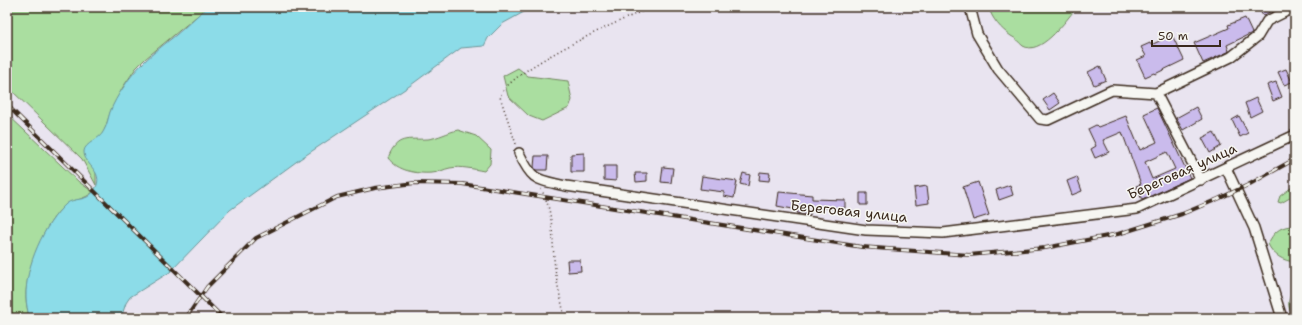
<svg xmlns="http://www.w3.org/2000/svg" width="1302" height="325" font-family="'Shantell Sans',sans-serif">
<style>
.green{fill:#aadea0;stroke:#72845f}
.water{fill:#8cdce8;stroke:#6c9597}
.building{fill:#cabbec;stroke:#3b2a1e;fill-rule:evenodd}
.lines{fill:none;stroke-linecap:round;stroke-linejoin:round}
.minor-casing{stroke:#3b2a1e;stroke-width:12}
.path{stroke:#3b2a1e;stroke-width:1.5;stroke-dasharray:1 3;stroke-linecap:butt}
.minor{stroke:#f6f6f2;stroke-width:9}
.rail-casing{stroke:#3b2a1e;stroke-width:4}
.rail{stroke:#f6f6f2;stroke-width:2.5;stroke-dasharray:8;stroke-linecap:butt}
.labels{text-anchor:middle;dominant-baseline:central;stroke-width:3;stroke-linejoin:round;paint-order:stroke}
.street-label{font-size:14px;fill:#3b2a1e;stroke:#f6f6f2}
</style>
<rect width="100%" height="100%" fill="#e9e4f0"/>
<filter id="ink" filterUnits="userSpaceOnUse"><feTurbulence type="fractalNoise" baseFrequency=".025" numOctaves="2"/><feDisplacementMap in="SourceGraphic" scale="8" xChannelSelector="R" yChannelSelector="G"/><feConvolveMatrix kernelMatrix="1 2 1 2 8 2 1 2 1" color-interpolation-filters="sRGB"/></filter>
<g filter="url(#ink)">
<path class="green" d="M7 7H208L145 59 136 68 123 87 111 110 104 132 86 157 96 172V185L82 159 7 86Z
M1071 7 1073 12C1064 23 1040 56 1023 46 1019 43 1016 38 1011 36 1001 29 992 19 989 8Z
M518 68 528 76 568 81 572 100 569 108 542 121 529 116 508 96 503 76Z
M7 114 79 182 93 192C84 200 75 199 66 205 45 220 25 271 26 297 26 304 28 311 29 318H7Z
M458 130 476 136 491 150 490 164 484 171C473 169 461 166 450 168 444 169 438 173 432 173 416 174 398 171 388 158 397 135 407 140 428 139 438 138 448 132 458 130Z
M1295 185V195L1281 203 1278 202 1280 196Z
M1291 226 1295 229V262C1283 261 1273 255 1268 244 1273 233 1279 227 1291 226Z
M1293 291 1295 292V315C1286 309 1288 299 1293 291Z"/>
<path class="water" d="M208 7H533L502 24 488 38 484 46 461 48 411 85 300 159 230 210 170 272 130 297 126 303 121 318H29C28 311 26 304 26 297 25 267 44 224 66 204 74 197 86 202 93 192 108 172 83 166 84 151 85 143 100 139 103 132 107 126 108 118 110 112 113 104 118 95 123 88 137 65 156 51 176 35 187 26 197 15 208 7Z"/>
<path class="building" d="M1258 7H1278L1263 16Z
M1245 18 1252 33 1227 45 1229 51 1228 52 1203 63 1194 43 1229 28 1228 25Z
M1172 35 1184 60 1155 74 1154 73 1145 77 1137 60 1146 56 1141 47 1150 43 1151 45Z
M1100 66 1106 80 1094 85 1088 72Z
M1286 69 1292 82 1284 85 1278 72Z
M1276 82 1282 97 1273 101 1267 85Z
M1053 93 1060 103 1050 110 1043 100Z
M1256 98 1262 111 1250 117 1245 103Z
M1196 107 1202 119 1183 130 1176 118Z
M1157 108 1190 178 1142 200 1136 186 1141 184 1122 132 1103 140 1109 152 1095 158 1091 149 1096 146 1088 129 1096 125 1098 127 1126 116 1140 150 1157 142 1144 114ZM1167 152 1175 169 1152 179 1145 162Z
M1239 116 1248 133 1240 137 1232 120Z
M1214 132 1221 146 1210 153 1202 138Z
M584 153V172H571V154Z
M535 156H548L547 170H536L534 167Z
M604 166H616V181L604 180Z
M663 167 673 168 671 183 661 182Z
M760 172 770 173 769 181 759 180Z
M635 173H647V181L636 182Z
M743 173 750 175 748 186 740 184Z
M702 176 737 181 734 198 724 196V192L700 189Z
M1077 177 1082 191 1072 195 1067 181Z
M978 182 989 215 973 220 963 187Z
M1010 185 1013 195 999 200 996 190Z
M927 186 929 203 916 205 914 188Z
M779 192 812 195V199L845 200V208H811L810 215 797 213 798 210 777 206Z
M860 193H867V205H860Z
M567 260H580L581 271 568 272Z"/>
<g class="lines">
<defs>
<path id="minor" d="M970 7 977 34 998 69 1040 119 1048 120 1112 90 1156 93 1231 57 1258 36 1267 21 1295 7
M1156 93 1201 180
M519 153C533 182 536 179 566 186L866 230 943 233 1137 209 1295 135
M1226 168 1254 228 1282 318"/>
</defs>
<use href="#minor" class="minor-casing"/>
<path class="path" d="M516 144 500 97C507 70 624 18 653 7
M541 189C556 215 551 247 556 275 558 289 562 304 565 318"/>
<use href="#minor" class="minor"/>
<defs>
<path id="rail" d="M7 105 223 318
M186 318 207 287 256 238 337 197 375 188 415 183 462 184 862 247 969 255 1045 248 1118 234 1182 214 1218 199 1248 185 1295 159"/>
</defs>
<use href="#rail" class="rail-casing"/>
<use href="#rail" class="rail"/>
</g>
</g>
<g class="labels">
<g class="street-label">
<text transform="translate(1182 171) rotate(-24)">Береговая улица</text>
<text transform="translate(849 211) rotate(6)">Береговая улица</text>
</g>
</g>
<rect width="1302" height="325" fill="none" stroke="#f6f6f2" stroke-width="24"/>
<rect x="12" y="12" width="1278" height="301" fill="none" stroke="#3b2a1e" stroke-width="1.5" filter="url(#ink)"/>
<path d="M1152 40v6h68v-6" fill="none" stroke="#3b2a1e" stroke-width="2"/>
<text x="1158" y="40" font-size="12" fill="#3b2a1e" stroke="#f6f6f2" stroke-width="3" paint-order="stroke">50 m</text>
</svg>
